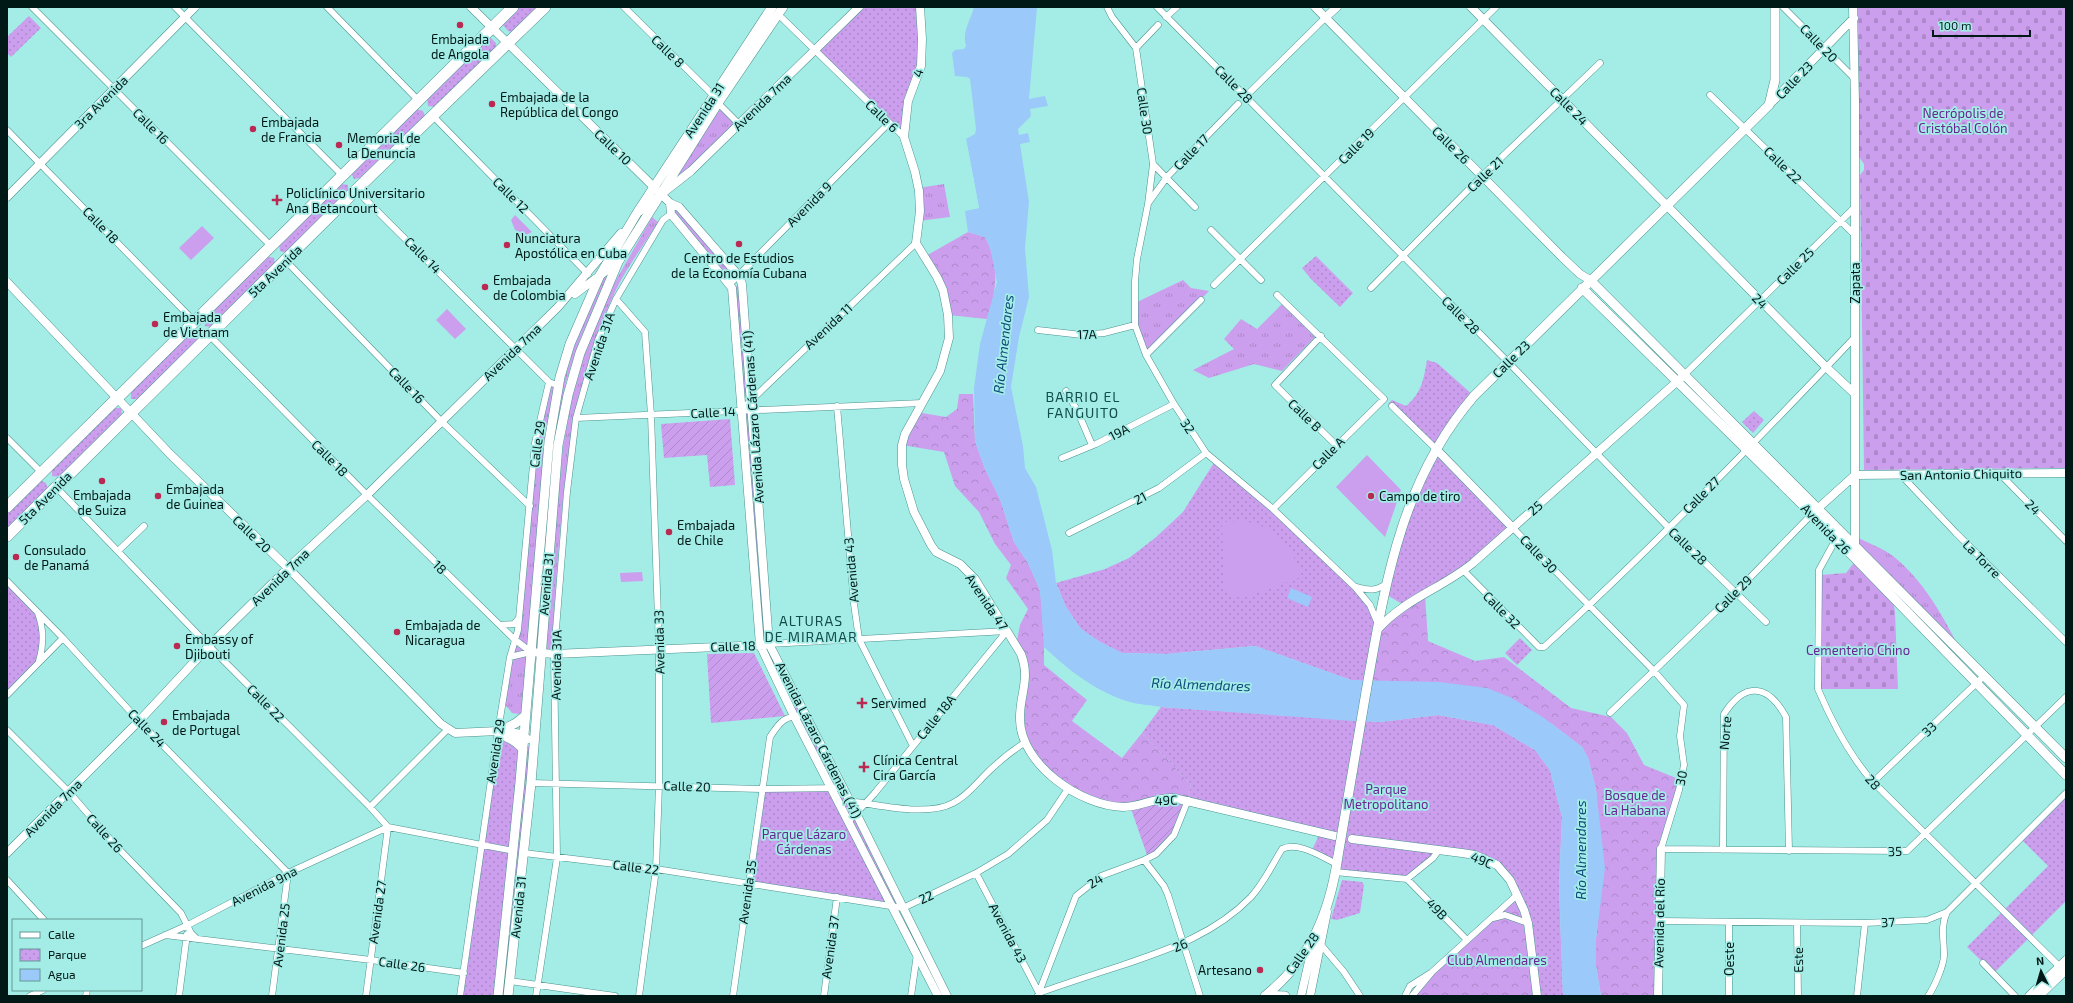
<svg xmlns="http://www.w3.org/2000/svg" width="2073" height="1003" font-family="'Exo 2',sans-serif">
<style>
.grass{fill:url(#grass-tufts)}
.forest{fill:url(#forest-crowns)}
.cemetery{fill:url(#cemetery-stones)}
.park{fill:url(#park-dots)}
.garden{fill:url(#garden-furrows)}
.pitch{fill:#cb9fed}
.water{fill:#9bc9f9}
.pier{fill:#a4ede7}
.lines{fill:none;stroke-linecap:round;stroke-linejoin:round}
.street-casing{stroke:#4b938e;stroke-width:7}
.secondary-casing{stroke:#4b938e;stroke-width:9}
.primary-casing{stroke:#4b938e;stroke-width:10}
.highway-casing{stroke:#4b938e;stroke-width:12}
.street{stroke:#fff;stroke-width:6}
.secondary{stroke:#fff;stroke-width:8}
.primary{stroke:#fff;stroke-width:9}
.highway{stroke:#fff;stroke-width:11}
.primary-bridge-casing{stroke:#4b938e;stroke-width:10;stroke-linecap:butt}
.primary-bridge{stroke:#fff;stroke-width:9}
.poi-dot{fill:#b92952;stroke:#a4ede7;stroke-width:1.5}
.labels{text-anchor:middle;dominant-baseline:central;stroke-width:3.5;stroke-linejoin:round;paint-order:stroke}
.poi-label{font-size:13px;fill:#001917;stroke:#a4ede7;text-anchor:start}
.street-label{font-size:13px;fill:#001917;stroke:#a4ede7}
.park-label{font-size:13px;fill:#692690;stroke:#a4ede7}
.water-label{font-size:14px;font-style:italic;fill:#0f497b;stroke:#a4ede7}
.neighbourhood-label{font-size:14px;letter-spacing:1px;fill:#134d4a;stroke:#a4ede7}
</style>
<defs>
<pattern id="grass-tufts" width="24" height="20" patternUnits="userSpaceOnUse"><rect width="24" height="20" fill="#cb9fed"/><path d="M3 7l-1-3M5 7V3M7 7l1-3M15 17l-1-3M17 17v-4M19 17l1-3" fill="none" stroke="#ad88ca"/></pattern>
<pattern id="forest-crowns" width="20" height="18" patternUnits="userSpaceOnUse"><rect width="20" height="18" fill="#cb9fed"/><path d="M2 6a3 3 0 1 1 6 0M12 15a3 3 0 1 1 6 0" fill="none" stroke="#ad88ca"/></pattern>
<pattern id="cemetery-stones" width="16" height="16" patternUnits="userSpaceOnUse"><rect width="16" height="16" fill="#cb9fed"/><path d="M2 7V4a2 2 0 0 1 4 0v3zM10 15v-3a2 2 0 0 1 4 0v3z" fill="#ad88ca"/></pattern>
<pattern id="park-dots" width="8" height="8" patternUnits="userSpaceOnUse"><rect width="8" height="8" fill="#cb9fed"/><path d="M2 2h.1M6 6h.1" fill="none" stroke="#ad88ca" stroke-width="1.8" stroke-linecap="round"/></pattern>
<pattern id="garden-furrows" width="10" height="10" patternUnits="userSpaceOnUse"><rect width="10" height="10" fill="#cb9fed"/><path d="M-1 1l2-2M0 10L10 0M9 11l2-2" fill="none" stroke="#ad88ca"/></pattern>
</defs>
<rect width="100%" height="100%" fill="#a4ede7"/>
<path class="grass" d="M718 103 739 124 662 194Z
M944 184 950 217 918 221V188Z
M675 210H677L733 274V277L731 279 728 276 675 213Z
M515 215 532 232 526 235 515 230 511 220Z
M652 217 658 222C644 245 626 268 615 292 562 404 561 530 551 651H544L563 447 572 397 584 355 612 287Z
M608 274 579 342 566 382 558 423 547 532 537 650 535 649 556 423 564 381 576 341 603 277Z
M1183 280 1191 288 1209 291 1146 355 1135 325V303Z
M737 286 741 287 752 403H742L732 291Z
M1282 304 1315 337 1282 371 1254 364 1209 378 1193 370 1234 349 1224 339 1241 319 1257 329Z
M549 382 559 386 526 715 512 713 503 702 514 639 535 443Z
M741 412H752L769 644 905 907 891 905 760 645Z
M1855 536C1867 543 1883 548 1893 556 1924 581 1943 616 1961 651L1855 545Z
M527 744 530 748 505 996H502Z"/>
<path class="forest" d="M968 232 985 237C1000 265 997 290 987 319L948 315 947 304 924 257Z
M959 394H973L975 441 985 469 1000 499 1014 542 1028 563 1040 590 1044 626V665L1087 700 1072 721 1122 758 1142 733 1191 784 1188 800 1136 805H1105L1054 779 1024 736 1025 686 1016 645 1020 625 1028 609 1006 578 1011 565 995 544 979 512 955 486 944 452 902 445 916 412 946 417 957 409Z
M1425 594 1428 641 1475 661 1504 657 1571 708 1611 717 1627 733 1644 765 1681 780 1661 849 1658 996H1601L1596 966V939L1604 862 1601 847 1596 789 1588 758 1582 747 1552 724 1439 682H1373V649L1378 629Z
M1517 895 1524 910 1537 996H1412L1419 987Z"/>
<path class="cemetery" d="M1858 7H2066V468L1864 470 1860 175 1864 170V164L1859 157Z
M1856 560 1893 598 1895 612 1898 689H1818L1820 575 1846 573Z"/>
<path class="park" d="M518 7H538L513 32 508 31 503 25 505 20Z
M859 7H920L921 66 908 101 904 137 815 50Z
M29 16 41 28 11 57 7 53V37Z
M487 38H491L496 43V47L436 107 428 106 427 98Z
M416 109 423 111 425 116 360 178 354 179 352 175 353 171Z
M341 184 348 185V191L287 253 280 251 279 244Z
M266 256 274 258 275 265 212 327 205 326 204 318Z
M1316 256 1353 293 1340 307 1311 279 1302 268Z
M191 329 199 331 200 338 140 399H131V390Z
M1427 360 1437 363 1474 396 1436 449 1513 528 1473 563 1404 605 1385 594 1395 547 1436 449 1388 404 1392 400 1406 406C1421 394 1424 379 1427 360Z
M114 408H121L122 416 60 477 52 476V469Z
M1754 411 1764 420 1753 433 1742 422Z
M1215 461 1363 595 1378 625 1373 649V682L1351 680 1255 646 1167 654 1122 653 1100 642 1081 629 1066 607 1056 583 1105 569 1129 558 1155 538 1183 512Z
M42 481 46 483 48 490 7 531V513L39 482Z
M7 581 37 611 42 625 39 662 12 689 7 690Z
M1520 638 1532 650 1517 665 1505 653Z
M1161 707 1380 722 1438 715 1493 725 1535 750 1550 770 1562 817 1559 886 1563 996H1537L1528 923 1505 872 1475 855 1439 850 1407 879 1338 873 1341 863 1312 850 1320 833 1188 800 1191 784 1142 733Z
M498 731 524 736 498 996H460Z
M761 789H832L891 905 748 883Z
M2066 793V901L1994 973 1967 947 2048 866 2020 838Z
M1342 880 1362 882 1364 885 1360 913 1337 920 1331 919Z"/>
<path class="garden" d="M730 419 735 485 710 487 707 455 664 458 661 424Z
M754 653 785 716 711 723 707 654Z
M1151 800H1188L1178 827 1148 858 1130 806Z"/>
<path class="pitch" d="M202 226 214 238 191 260 179 248Z
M447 309 466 329 455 339 436 320Z
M1367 455 1401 490 1385 537 1336 487Z
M1242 521C1277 527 1292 544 1301 577L1243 598 1228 594 1224 588 1222 522Z
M642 572 643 581 621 582 620 573Z"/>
<path class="water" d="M974 7H1037L1029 99 1045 96 1048 106 1030 109 1031 116 1018 129 1019 135 1028 133 1030 142 1020 144 1029 202 1025 248 1029 297 1019 337 1011 387 1023 446 1025 468 1036 487 1052 550 1056 583 1066 607 1081 629 1100 642 1122 653 1167 654 1255 646 1351 680 1439 682 1487 688 1512 698 1544 718 1582 747 1588 758 1596 789 1605 868 1596 939V966L1601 996H1563L1559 886 1562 817 1550 770 1535 750 1493 725 1438 715 1380 722 1353 721 1161 707C1151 705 1140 705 1130 702 1098 693 1068 670 1044 647L1040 590 1028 563 1014 542 1000 499 985 469 975 441 974 388 980 344 997 282 990 247 985 237 968 232 965 211 979 208 966 139 975 134 976 129 970 79 967 77 955 76 952 53 955 50 964 49 966 46C962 31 970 22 974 7Z
M1291 588 1312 597 1308 607 1287 598Z"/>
<path class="pier" d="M966 139 979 208 963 211 964 209 976 207 964 140Z"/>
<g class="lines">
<defs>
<path id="street" d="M32 7 271 246
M175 7 342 175
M327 7 418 100
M624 7 713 95
M1107 7 1112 17 1136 48 1153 164 1148 204 1137 259 1135 281V325L1146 355 1174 404 1206 453 1273 509 1355 587 1370 605 1378 624
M1157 7 1508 362 1668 527 1766 622
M1783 7 1855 79
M1166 17 1177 7
M782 18 904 137
M1136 48 1158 25
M1710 95 1855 235
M1246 96 1326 17
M718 103 739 124
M433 116 588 274
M7 130 194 321
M1153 164 1195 207
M356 190 549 382 559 386
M1149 202 1167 177 1238 104
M1211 230 1261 280
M286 261 441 421 530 506
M729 285 889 123
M1214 285 1496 7
M1371 288 1482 176 1600 63
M616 299 645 332 651 415 659 648V785L656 869 639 996
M1038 330 1082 335 1104 333 1135 325
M209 335 367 495 514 639 531 652
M1321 336 1275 385 1336 445
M1146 355 1201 300
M1684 375 1855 207
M1066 391 1077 410 1092 445
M837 406 854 604 859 639 913 746
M1392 406 1436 449
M741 410 916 243
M576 418 922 403
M7 438 42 473
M1062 458 1096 444 1174 404
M2000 474 2066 541
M1901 475 1956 533 2066 642
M56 487 209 646 370 807 388 827 514 851
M1273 509 1384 399 1277 295
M1513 528 1654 671 1684 705 1680 736 1684 765 1679 790 1661 849 1907 851 2066 697
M1069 533 1159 488 1206 453
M1836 539 1819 570 1818 689C1832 722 1849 755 1873 782L2062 969
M118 551 144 526
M1464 571 1539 647H1544C1652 548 1755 443 1855 337
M7 581 63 638 139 721 288 873 272 996
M1357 587C1369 591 1377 591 1387 583
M38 613C44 630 44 644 39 661
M500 625 514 624 519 618
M769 644 1007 631
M510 657 531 652
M7 695 63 638
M1610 713 1736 592 1812 514
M7 730 69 792 116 846 181 913 191 933 197 939
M1873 782 1985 675
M531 783 761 789 843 788
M850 801C877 805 928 817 953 803 966 797 976 784 985 775 998 762 1011 751 1026 742
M370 807 448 729
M849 821 874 794 1007 631
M1723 850 1724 714C1745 681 1768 684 1786 717L1789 851
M524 853 656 869 903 908 976 873 1008 854 1047 820 1068 789
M1144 860 1164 886 1168 895 1200 996
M1335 872 1407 879 1433 858 1439 850
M976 873 1039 993C1067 983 1095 974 1123 965 1170 949 1215 934 1251 897 1264 883 1272 865 1282 849 1298 841 1322 857 1337 864
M1407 879 1467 940
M7 880 44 920
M1493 918 1505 915 1528 923
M1659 921 1865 923 1927 920 1947 912 2066 793
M1729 923V996
M1797 923 1798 996
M165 935 371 960 464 973
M141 946 188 925 288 873 388 827
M1322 946 1344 972 1360 996
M1983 963 2015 996
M510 981 615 996
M1038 995 1076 896 1101 876 1144 860 1156 854 1174 835 1188 800
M30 996 43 990
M86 996 87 990
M179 996 187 934
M366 996 388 827
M460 996 498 731 510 657 518 630 535 443 549 382
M536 996 557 858 554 654 567 492 576 418 598 340 616 299 663 220 671 214
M733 996 770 737C781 720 785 716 805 715
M824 996 837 897
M911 996 917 954
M1405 996 1410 986 1429 974
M1412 996 1432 972 1517 895
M1857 996 1865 923
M1928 996C1934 988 1944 965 1944 955 1944 939 1940 927 1947 912"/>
<path id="secondary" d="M471 7 670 203 679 207 739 276 742 284 769 644 856 813 947 996
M920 7 922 39 921 66 908 101 904 137 915 172 919 191 920 211 916 243 937 277 943 290 948 315 949 338 940 371 905 434 902 445V465L904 479 914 512 931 545 936 552 960 564 975 579 1021 654C1031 680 1019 695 1020 720 1021 765 1081 806 1123 807 1140 807 1156 797 1174 798L1335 836
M1315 7 1562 257 1580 274 1590 280
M1471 7 1826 367 1855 394
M1853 7 1855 102V549
M1326 17 1337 7
M1769 105 1854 18
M7 197 195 7
M670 203 671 214 732 288 760 645 794 716 938 996
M640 211 691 171 859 7
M7 282 170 454 288 568 441 724 455 733 498 731
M575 294 618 262
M1436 449 1513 528
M1855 475 2066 473
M1814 512 1855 475
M1378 629C1406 598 1441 589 1473 563L1681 378
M531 652 554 654 765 645
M1352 839 1462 853 1475 855 1497 865 1510 880 1524 910 1528 923 1537 996
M7 853 139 721 209 646 288 568 367 495 558 307 621 233
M1301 996 1314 940
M1310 996 1327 912
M1658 996 1661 849
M2029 996 2066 960
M2039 996 2066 970"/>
<path id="primary" d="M1590 280 2066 758
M1582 288 1812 514 2066 775
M1366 692C1385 585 1400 482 1474 396L1769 105 1775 80V7
M498 731 519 734 527 739
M498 731C506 739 517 739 523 750
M500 731 516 723 526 715
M1267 995 1285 996
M498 996 520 782 549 442 560 377 570 344 600 275 637 213 772 7
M508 996 531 783 558 445 568 395 580 353 618 262 718 103 783 7
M1265 996C1311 959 1330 912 1338 856"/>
<path id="highway" d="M7 507 513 7
M7 536 356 190 545 7"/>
</defs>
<use href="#street" class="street-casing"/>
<use href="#secondary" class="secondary-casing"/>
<use href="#primary" class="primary-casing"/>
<use href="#highway" class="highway-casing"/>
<use href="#street" class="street"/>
<use href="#secondary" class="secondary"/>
<use href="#primary" class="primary"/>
<use href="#highway" class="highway"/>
<defs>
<path id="primary-bridge" d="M1338 856 1366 692"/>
</defs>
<use href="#primary-bridge" class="primary-bridge-casing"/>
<use href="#primary-bridge" class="primary-bridge"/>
</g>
<g class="poi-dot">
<circle cx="460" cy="25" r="4"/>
<circle cx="492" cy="104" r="4"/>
<circle cx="253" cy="129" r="4"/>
<circle cx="339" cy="145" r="4"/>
<path d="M275 194h4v4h4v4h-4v4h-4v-4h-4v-4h4z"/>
<circle cx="739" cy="244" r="4"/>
<circle cx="507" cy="245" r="4"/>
<circle cx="485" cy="287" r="4"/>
<circle cx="155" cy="324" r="4"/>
<circle cx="102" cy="481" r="4"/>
<circle cx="158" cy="496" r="4"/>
<circle cx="1371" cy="496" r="4"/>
<circle cx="669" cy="532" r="4"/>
<circle cx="16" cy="557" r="4"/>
<circle cx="397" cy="632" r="4"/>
<circle cx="177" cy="646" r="4"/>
<path d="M860 697h4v4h4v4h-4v4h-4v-4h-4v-4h4z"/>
<circle cx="164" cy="722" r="4"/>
<path d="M862 761h4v4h4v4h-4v4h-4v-4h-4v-4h4z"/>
<circle cx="1260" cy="970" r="4"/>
</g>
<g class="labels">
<g class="poi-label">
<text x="460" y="39" text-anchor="middle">Embajada<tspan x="460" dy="15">de Angola</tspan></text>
<text x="500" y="97">Embajada de la<tspan x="500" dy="15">República del Congo</tspan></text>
<text x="261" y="122">Embajada<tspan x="261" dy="15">de Francia</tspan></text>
<text x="347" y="138">Memorial de<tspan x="347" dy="15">la Denuncia</tspan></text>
<text x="286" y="193">Policlínico Universitario<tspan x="286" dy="15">Ana Betancourt</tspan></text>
<text x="515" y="238">Nunciatura<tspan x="515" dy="15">Apostólica en Cuba</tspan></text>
<text x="739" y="258" text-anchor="middle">Centro de Estudios<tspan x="739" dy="15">de la Economía Cubana</tspan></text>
<text x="493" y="280">Embajada<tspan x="493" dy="15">de Colombia</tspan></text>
<text x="163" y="317">Embajada<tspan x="163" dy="15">de Vietnam</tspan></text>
<text x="166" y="489">Embajada<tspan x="166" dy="15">de Guinea</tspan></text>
<text x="102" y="495" text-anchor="middle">Embajada<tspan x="102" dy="15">de Suiza</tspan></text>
<text x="1379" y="496">Campo de tiro</text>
<text x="677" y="525">Embajada<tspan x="677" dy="15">de Chile</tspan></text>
<text x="24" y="550">Consulado<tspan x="24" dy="15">de Panamá</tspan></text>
<text x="405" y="625">Embajada de<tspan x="405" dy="15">Nicaragua</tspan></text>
<text x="185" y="639">Embassy of<tspan x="185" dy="15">Djibouti</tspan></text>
<text x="871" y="703">Servimed</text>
<text x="172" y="715">Embajada<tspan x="172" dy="15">de Portugal</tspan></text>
<text x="873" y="760">Clínica Central<tspan x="873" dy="15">Cira García</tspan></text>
<text x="1252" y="970" text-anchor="end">Artesano</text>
</g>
<g class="street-label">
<text transform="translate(1819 43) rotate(46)">Calle 20</text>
<text transform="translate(668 51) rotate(44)">Calle 8</text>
<text transform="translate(918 73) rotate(-73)">4</text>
<text transform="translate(1794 80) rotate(-46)">Calle 23</text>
<text transform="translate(1234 84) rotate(45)">Calle 28</text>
<text transform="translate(101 102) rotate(-45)">3ra Avenida</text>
<text transform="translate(762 102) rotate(-44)">Avenida 7ma</text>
<text transform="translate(1569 106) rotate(45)">Calle 24</text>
<text transform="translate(704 110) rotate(-57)">Avenida 31</text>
<text transform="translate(1145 111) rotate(82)">Calle 30</text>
<text transform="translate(882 116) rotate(44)">Calle 6</text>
<text transform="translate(151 126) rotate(45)">Calle 16</text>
<text transform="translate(1451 145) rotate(45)">Calle 26</text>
<text transform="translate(1356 146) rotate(-45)">Calle 19</text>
<text transform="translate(613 147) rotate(44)">Calle 10</text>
<text transform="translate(1191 152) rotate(-46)">Calle 17</text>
<text transform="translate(1783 165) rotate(44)">Calle 22</text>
<text transform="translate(1485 174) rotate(-44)">Calle 21</text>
<text transform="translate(511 195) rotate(45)">Calle 12</text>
<text transform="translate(809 204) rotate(-45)">Avenida 9</text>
<text transform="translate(101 225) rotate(46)">Calle 18</text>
<text transform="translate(423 255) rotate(45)">Calle 14</text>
<text transform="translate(1795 266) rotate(-45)">Calle 25</text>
<text transform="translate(275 271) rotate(-44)">5ta Avenida</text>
<text transform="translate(1855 283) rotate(-90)">Zapata</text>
<text transform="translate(1760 301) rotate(45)">24</text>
<text transform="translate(1461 315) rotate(45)">Calle 28</text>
<text transform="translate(828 326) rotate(-43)">Avenida 11</text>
<text transform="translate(1087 334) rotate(-2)">17A</text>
<text transform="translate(599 346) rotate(-71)">Avenida 31A</text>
<text transform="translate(512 352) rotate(-44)">Avenida 7ma</text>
<text transform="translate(1511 359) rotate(-45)">Calle 23</text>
<text transform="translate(407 385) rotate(46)">Calle 16</text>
<text transform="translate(713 412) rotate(-3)">Calle 14</text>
<text transform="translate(1305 415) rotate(44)">Calle B</text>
<text transform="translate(753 417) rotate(-94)">Avenida Lázaro Cárdenas (41)</text>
<text transform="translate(1188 426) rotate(57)">32</text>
<text transform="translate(1119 432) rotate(-27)">19A</text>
<text transform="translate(537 444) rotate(-82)">Calle 29</text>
<text transform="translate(1328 453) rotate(-45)">Calle A</text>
<text transform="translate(330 458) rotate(45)">Calle 18</text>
<text transform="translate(1961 474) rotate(-1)">San Antonio Chiquito</text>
<text transform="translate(1701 495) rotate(-45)">Calle 27</text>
<text transform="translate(45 498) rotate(-45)">5ta Avenida</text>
<text transform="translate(1140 498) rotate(-27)">21</text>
<text transform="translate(2033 507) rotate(45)">24</text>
<text transform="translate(1535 508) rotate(-42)">25</text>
<text transform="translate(1826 529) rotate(46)">Avenida 26</text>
<text transform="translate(252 534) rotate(44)">Calle 20</text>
<text transform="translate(1688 546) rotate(44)">Calle 28</text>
<text transform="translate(1539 554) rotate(46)">Calle 30</text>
<text transform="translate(1982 559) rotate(45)">La Torre</text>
<text transform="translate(440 567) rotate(44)">18</text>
<text transform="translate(851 570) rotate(-95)">Avenida 43</text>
<text transform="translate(280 577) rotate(-44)">Avenida 7ma</text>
<text transform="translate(546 584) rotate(-85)">Avenida 31</text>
<text transform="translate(1733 594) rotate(-45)">Calle 29</text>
<text transform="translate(987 602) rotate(56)">Avenida 47</text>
<text transform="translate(1502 610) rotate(45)">Calle 32</text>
<text transform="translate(659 642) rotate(-91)">Avenida 33</text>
<text transform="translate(733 646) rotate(-2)">Calle 18</text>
<text transform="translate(556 665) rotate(-89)">Avenida 31A</text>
<text transform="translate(266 703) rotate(45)">Calle 22</text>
<text transform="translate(936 717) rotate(-51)">Calle 18A</text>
<text transform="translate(147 728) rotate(46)">Calle 24</text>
<text transform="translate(1929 729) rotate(-44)">33</text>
<text transform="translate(1725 733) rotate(-85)">Norte</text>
<text transform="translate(819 740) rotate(63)">Avenida Lázaro Cárdenas (41)</text>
<text transform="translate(495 751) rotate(-81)">Avenida 29</text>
<text transform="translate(1681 778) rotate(-78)">30</text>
<text transform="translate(1873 782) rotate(47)">28</text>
<text transform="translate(687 786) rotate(2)">Calle 20</text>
<text transform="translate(1166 800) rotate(-2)">49C</text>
<text transform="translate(53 808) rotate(-45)">Avenida 7ma</text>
<text transform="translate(105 833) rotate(48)">Calle 26</text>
<text transform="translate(1895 851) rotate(-2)">35</text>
<text transform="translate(1482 860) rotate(22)">49C</text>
<text transform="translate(636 867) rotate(7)">Calle 22</text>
<text transform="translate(1095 881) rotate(-33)">24</text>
<text transform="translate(264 886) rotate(-27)">Avenida 9na</text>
<text transform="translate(747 892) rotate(-82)">Avenida 35</text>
<text transform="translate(926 897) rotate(-25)">22</text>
<text transform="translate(518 907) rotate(-84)">Avenida 31</text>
<text transform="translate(1437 909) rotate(46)">49B</text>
<text transform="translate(377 912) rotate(-82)">Avenida 27</text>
<text transform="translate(1888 922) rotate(-3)">37</text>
<text transform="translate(1659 923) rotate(-89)">Avenida del Río</text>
<text transform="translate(1008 933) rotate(62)">Avenida 43</text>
<text transform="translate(281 935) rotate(-83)">Avenida 25</text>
<text transform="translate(1180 945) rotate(-23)">26</text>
<text transform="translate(830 947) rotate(-82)">Avenida 37</text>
<text transform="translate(1302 953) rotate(-55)">Calle 28</text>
<text transform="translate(1729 959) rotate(-90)">Oeste</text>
<text transform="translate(1798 960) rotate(-91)">Este</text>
<text transform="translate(402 964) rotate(8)">Calle 26</text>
</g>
<g class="park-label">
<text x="1963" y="113">Necrópolis de<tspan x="1963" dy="15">Cristóbal Colón</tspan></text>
<text x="1858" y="650">Cementerio Chino</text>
<text x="1386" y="789">Parque<tspan x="1386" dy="15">Metropolitano</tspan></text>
<text x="1635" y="795">Bosque de<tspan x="1635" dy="15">La Habana</tspan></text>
<text x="804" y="834">Parque Lázaro<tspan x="804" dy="15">Cárdenas</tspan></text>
<text x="1497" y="960">Club Almendares</text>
</g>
<g class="water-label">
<text transform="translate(1003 344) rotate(-84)">Río Almendares</text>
<text transform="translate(1201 684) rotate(2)">Río Almendares</text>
<text transform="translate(1580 850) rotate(-90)">Río Almendares</text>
</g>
<g class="neighbourhood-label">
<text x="1083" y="396">BARRIO EL<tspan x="1083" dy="16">FANGUITO</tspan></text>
<text x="811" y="620">ALTURAS<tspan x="811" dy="16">DE MIRAMAR</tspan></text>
</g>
</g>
<rect width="2073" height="1003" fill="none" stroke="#001917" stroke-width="16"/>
<rect x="12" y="919" width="130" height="72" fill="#a4ede7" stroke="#629894"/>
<rect x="20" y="932" width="20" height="6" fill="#ffffff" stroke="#629894"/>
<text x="48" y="939" font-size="12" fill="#001917">Calle</text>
<rect x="20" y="949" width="20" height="12" fill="url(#park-dots)" stroke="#629894"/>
<text x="48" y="959" font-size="12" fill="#001917">Parque</text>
<rect x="20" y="969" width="20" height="12" fill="#9bc9f9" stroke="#629894"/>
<text x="48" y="979" font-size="12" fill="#001917">Agua</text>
<g transform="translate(2041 971) rotate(355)" stroke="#a4ede7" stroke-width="3" paint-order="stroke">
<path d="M0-3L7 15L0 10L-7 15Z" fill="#001917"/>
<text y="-6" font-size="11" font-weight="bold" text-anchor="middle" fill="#001917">N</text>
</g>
<path d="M1933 30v6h97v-6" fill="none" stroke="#001917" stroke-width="2"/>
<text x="1939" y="30" font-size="12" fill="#001917" stroke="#a4ede7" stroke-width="3" paint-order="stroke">100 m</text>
</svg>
